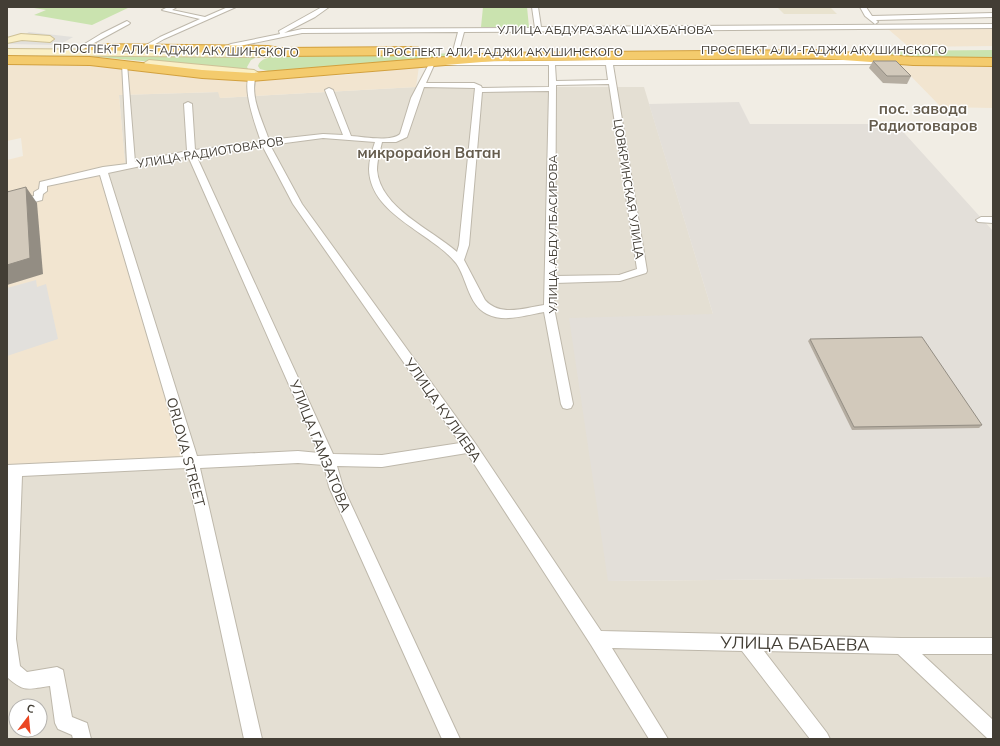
<svg xmlns="http://www.w3.org/2000/svg" width="1000" height="746" font-family="Mulish,sans-serif">
<style>
.residential{fill:#e4dfd3;fill-rule:evenodd}
.commercial{fill:#f2e5d0}
.industrial{fill:#e3dfd9}
.education{fill:#e9e3cf}
.green{fill:#cae3af}
.parking{fill:#e2e0dc}
.lines{fill:none;stroke-linecap:round;stroke-linejoin:round}
.street-casing{stroke:#beb8ab;stroke-width:2}
.secondary-casing{stroke:#cec197;stroke-width:2}
.highway-casing{stroke:#d2a03e;stroke-width:2}
.street{fill:#fff;fill-rule:evenodd}
.secondary{fill:#faefc5;fill-rule:evenodd}
.highway{fill:#f4cb6d;fill-rule:evenodd}
.wall{fill:#b5ada1}
.shaded-wall{fill:#938d83}
.building{fill:#d2c9bb;stroke:#938d83}
.labels{text-anchor:middle;dominant-baseline:central;stroke-width:3;stroke-linejoin:round;paint-order:stroke}
.far-street-label{font-size:12px;fill:#433e35;stroke:#fff}
.street-label{font-size:14px;fill:#433e35;stroke:#fff}
.far-district-label{font-size:15px;font-weight:bold;fill:#655c4d;stroke:#fff}
.near-street-label{font-size:17px;fill:#433e35;stroke:#fff}
</style>
<rect width="100%" height="100%" fill="#f1ede4"/>
<path class="residential" d="M416 87H644L713 314 608 581 993 577V739H7V465L105 167 125 163 119 95 219 92 220 98ZM16 706H40V730H16Z"/>
<path class="commercial" d="M993 28V46L909 47 888 29Z
M7 62H79L240 78 242 81 346 75 419 66 416 87 220 98 218 92 119 95 125 163 105 168 183 458 7 465V160L23 156 21 138 7 141Z
M900 65 993 67V108L941 107Z"/>
<path class="industrial" d="M739 102 750 124H896L993 231V577L608 581 569 318 713 314 649 104Z"/>
<path class="education" d="M777 7H830L837 14H784Z"/>
<path class="green" d="M28 7H130L92 25 34 15 46 10Z
M483 7H527L529 27H481Z
M993 50V59L893 58 885 56 882 53 885 51Z
M547 52V54L272 72 260 69 258 66C260 58 271 57 278 56Z
M78 55 259 56 251 60 247 67 249 71Z"/>
<path class="parking" d="M29 32 73 37 59 45 9 44Z
M36 280 37 287 46 284 58 339 7 356V288Z"/>
<g class="lines">
<defs>
<path id="street" d="M168 7H177L172 10 205 17 228 7H236L164 39 145 50H141V48L160 37 200 19 162 10Z
M322 7H329L315 17 284 33 302 29 535 28 532 7H538L541 27 993 24V28L464 32 459 51 456 53 453 51 458 32 302 33 235 47 220 52 217 50 231 44 280 34 279 31Z
M860 7H866L872 16 993 13V17L876 20 878 22 875 24 865 16Z
M127 21 130 23 129 24 83 49 78 48 101 34Z
M609 60H887L890 62 887 64 613 65 647 271 646 273 620 281 555 283 554 308 573 404 571 408 567 409 563 408 561 404 544 312C526 315 505 323 487 314 468 305 467 278 456 263 431 232 370 215 369 169 369 160 372 151 375 142L323 138 270 145 302 204 475 443 601 631 901 638H993V654H922L993 720V739L987 738 898 654 764 651 827 733 830 739H810L742 651 612 648 668 739H649L591 645 467 453 382 467 337 466 343 487 460 739H442L329 487 324 465 298 463 200 468 262 739H244L186 468 22 476 16 639 20 666 27 672 57 667 63 670 72 717 87 723 91 739H73L72 735 58 729 55 723 50 686C27 689 25 693 7 677V465L183 457 100 175 47 186V191L43 194 42 200 7 209V203L34 196V192L39 189 40 182 103 167 127 164 122 63 127 64 135 162 187 151 184 104 188 102 192 104 195 150 261 142C257 129 237 78 254 71L257 73C248 94 262 119 269 140L323 134 343 135 325 90 329 88 333 90 351 136C364 137 391 142 400 134L411 98 430 62ZM434 65H549V87L482 88 481 86 474 83H426ZM555 65H606L608 80 556 81ZM609 84 637 269 619 275 555 276 556 85ZM424 87 475 88 459 245 457 252C431 229 380 208 377 170 377 161 380 151 382 142H396L407 137ZM549 91 544 305C524 308 500 317 485 300L464 260 469 245 482 92ZM263 147 293 204 460 443 382 455 333 454 196 155ZM188 156 319 453 298 451 197 456 108 173Z
M981 217H993V223L978 222 976 220Z"/>
<path id="secondary" d="M21 34 50 36 54 39 50 42 22 40 7 43V38Z
M7 49 269 51 274 54 269 57 7 55Z
M149 60 254 70 259 73 254 76 146 65 144 63Z"/>
<path id="highway" d="M92 44 268 46 280 48 418 47 424 51 418 55 280 56 268 54 88 50 86 48 88 46Z
M815 50 913 57 993 58V66L913 65 815 58 494 61 252 81 202 78 90 65 7 64V56L90 57 202 70 252 73 494 53Z"/>
</defs>
<use href="#street" class="street-casing"/>
<use href="#secondary" class="secondary-casing"/>
<use href="#highway" class="highway-casing"/>
<use href="#street" class="street"/>
<use href="#secondary" class="secondary"/>
<use href="#highway" class="highway"/>
</g>
<path class="wall" d="M873 61 911 76 907 84 883 83 869 68Z
M810 339 982 425 979 428 852 430 808 341Z"/>
<path class="shaded-wall" d="M26 187 37 203 43 274 7 285V265Z"/>
<path class="building" d="M873 61H896L911 76H887Z
M26 187 30 258 7 265V192Z
M922 337 982 425 854 427 810 339Z"/>
<g class="labels">
<g class="far-street-label">
<text x="605" y="29">УЛИЦА АБДУРАЗАКА ШАХБАНОВА</text>
<text x="824" y="49">ПРОСПЕКТ АЛИ-ГАДЖИ АКУШИНСКОГО</text>
<text transform="translate(176 50) rotate(1)">ПРОСПЕКТ АЛИ-ГАДЖИ АКУШИНСКОГО</text>
<text x="500" y="51">ПРОСПЕКТ АЛИ-ГАДЖИ АКУШИНСКОГО</text>
<text transform="translate(210 152) rotate(-9)">УЛИЦА РАДИОТОВАРОВ</text>
<text transform="translate(629 189) rotate(81)">ЦОВКРИНСКАЯ УЛИЦА</text>
<text transform="translate(552 234) rotate(-90)">УЛИЦА АБДУЛБАСИРОВА</text>
</g>
<g class="street-label">
<text transform="translate(443 410) rotate(55)">УЛИЦА КУЛИЕВА</text>
<text transform="translate(320 446) rotate(68)">УЛИЦА ГАМЗАТОВА</text>
<text transform="translate(186 452) rotate(75)">ORLOVA STREET</text>
</g>
<g class="far-district-label">
<text x="923" y="108">пос. завода<tspan x="923" dy="17">Радиотоваров</tspan></text>
<text x="429" y="152">микрорайон Ватан</text>
</g>
<g class="near-street-label">
<text transform="translate(795 643) rotate(1)">УЛИЦА БАБАЕВА</text>
</g>
</g>
<rect width="1000" height="746" fill="none" stroke="#433e35" stroke-width="16"/>
<g transform="translate(28 718) rotate(16)"><circle r="19" fill="#ffffff" stroke="#b4b2ae"/>
<path d="M0-3L7 15L0 10L-7 15Z" fill="#eb4621"/>
<text y="-6" font-size="11" font-weight="bold" text-anchor="middle" fill="#433e35">С</text>
</g>
</svg>
